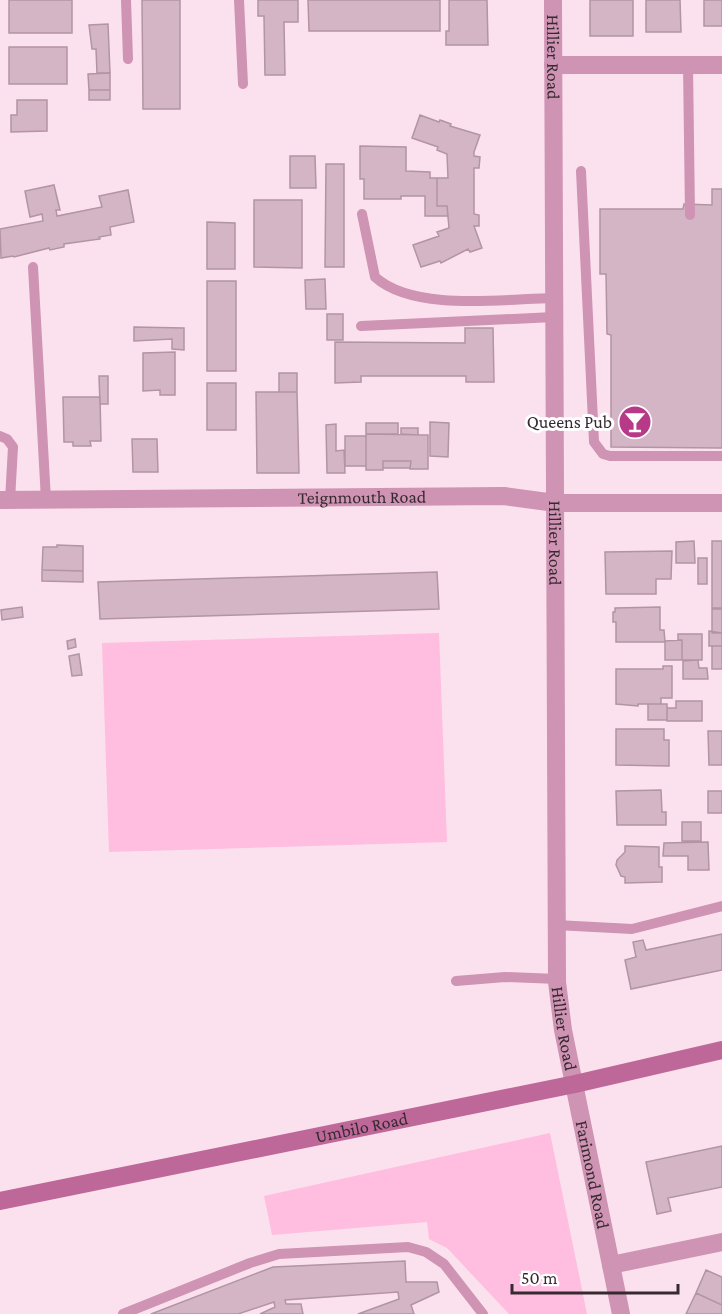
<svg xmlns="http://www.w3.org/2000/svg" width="722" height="1314" font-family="'Crimson Pro',serif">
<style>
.green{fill:#ffbde0}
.building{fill:#d4b5c5;stroke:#b294a4;stroke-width:1.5}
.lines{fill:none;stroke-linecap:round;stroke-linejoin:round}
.lane{stroke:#cf93b3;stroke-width:10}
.street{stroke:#cf93b3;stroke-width:18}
.secondary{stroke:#be6799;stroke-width:18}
.labels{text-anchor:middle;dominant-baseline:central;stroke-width:6;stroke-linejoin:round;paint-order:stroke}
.street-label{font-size:18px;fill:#362a30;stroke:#fff}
.poi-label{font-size:18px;fill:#362a30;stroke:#fff;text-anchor:end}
</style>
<rect width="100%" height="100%" fill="#fbe1ee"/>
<path class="green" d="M439 633 447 842 109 852 102 643Z
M550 1133 587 1314H509L447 1248 429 1239 427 1222 272 1235 264 1196Z"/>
<path class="building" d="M9 0H72V33H9Z
M142 0H180V109H143Z
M258 0H298V22H284L285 75H265L264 16H258Z
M308 0H440V31H309Z
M449 0H487L488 45H446V31H449Z
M590 0H633V36H590Z
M646 0H680L681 32H646Z
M704 0H722V26H704Z
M108 24 110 73H97L96 49H92L89 25Z
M9 47H67V84H9Z
M110 73V90H89L88 74Z
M89 90H110V100H89Z
M17 100H47V131L11 132V115H17Z
M420 115 439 122 440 120 451 124 450 126 480 135 474 152V156L480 157 479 168H474V214L479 215V226H474L482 248 470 252 468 249 441 263 440 261 421 267 413 245 439 236 437 232 449 228 447 206H437V178H448L447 154 437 150 438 147 412 138Z
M360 146 406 147V171L430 172V178H437V206H447L448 216H425V196H401V199H364V179H360Z
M290 156H315L316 188H290Z
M326 164H344V267H325Z
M54 185 60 210H56L57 216 102 207 99 196 128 190 134 222 110 227 111 235 99 237 100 239 64 244V247L50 250 49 248 14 257 13 256 1 258 0 229 43 221 42 214 30 217 25 191Z
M712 189H722V448L611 447V335L607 334 606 274H600V209H683L684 204 712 205Z
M254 200H302V268L254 267Z
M207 222 235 223V269H207Z
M325 279 326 309H306L305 280Z
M207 281H236V371H207Z
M327 314H343V340H327Z
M134 327 184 328V350L172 349V339L134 341Z
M465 328H493L494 382H466V376H361V382L335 383V342L465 343Z
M175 352V395H160V390L143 391V353Z
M279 373H297V392H279Z
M99 376H108V404H100Z
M207 383H236V430H207Z
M256 392H297L299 473H257Z
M63 397H100L101 441H90L91 446H73V442H64Z
M430 422 449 423 448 457 430 456Z
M366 423H398V434H366Z
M336 424V451L344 450 345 473H327L326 425Z
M401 428H418V435L401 434Z
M366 434 428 435V469H410L411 461H383V470H366Z
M345 436H366V466H345Z
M132 439H157L158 472H133Z
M383 461H411L410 468H383Z
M694 541 695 563H676V542Z
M712 541H722V608H712Z
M57 545 83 546V571L42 570 43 547H57Z
M672 551 671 579H656V594H606L605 552Z
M698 558H707V584H698Z
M42 570 83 571V582L42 581Z
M437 572 439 609 100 619 98 582Z
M22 607 23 617 2 620 1 610Z
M660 607V630H664L665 642H616V622H613V612H615V608Z
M712 609H722V633H712Z
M709 631 722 633V646H709Z
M678 634H702V660H682V640H678Z
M75 639 76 647 68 649 67 641Z
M682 640V660H665V641Z
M712 646H722V669H712Z
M79 654 82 675 72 676 69 656Z
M698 660 699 668H707L708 679H683V661Z
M663 666H672V698H661V704H638V706L616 704V669H663Z
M676 701H702V721H667V708H676Z
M648 704H667V720H648Z
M616 729H664V740H669V766L616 765Z
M708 731H722V765H709Z
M661 790 662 812H666V825H617L616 791Z
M708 791H722V813H708Z
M682 822H701V841H682Z
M708 842 709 870H688V856H663L664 843Z
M625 846 659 847V867H662V882L625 883V877L621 876 616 865 617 860 625 852Z
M722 934V970L631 989 625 960 636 957 633 942 643 940 646 950Z
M722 1146V1187L668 1198 671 1211 657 1214 646 1162Z
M405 1261 406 1282H437L439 1292 411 1305 414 1314H358L399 1299 398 1292 285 1300 286 1304H301L303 1314H260L275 1307 274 1302 238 1314H151L273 1267Z
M706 1270 722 1277V1305L696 1293Z
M696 1293 722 1305V1314H686Z"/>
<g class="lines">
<path class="lane" d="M126 0 128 59
M239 0 243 84
M688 65 690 215
M581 171 594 442 603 454 610 456H722
M362 214 375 277C414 312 503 299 553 298
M33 267 46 500
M361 326 554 317
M0 436 7 439 13 447 10 500
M556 925 632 929 722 906
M456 981 505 977 557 979
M123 1314 250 1263 279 1254 408 1247 426 1252 444 1264 483 1314"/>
<g class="street">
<path id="s1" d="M553 0 557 982 563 1030 621 1314"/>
<path d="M553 65H722"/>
<path id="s2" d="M0 500 504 496 555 503H722"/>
<path d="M611 1265 722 1242"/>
</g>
<path class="secondary" id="s3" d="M0 1201 575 1084 722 1050"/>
</g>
<defs>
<symbol id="bar-disc" viewBox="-11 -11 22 22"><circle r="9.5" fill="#b73a89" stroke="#fff"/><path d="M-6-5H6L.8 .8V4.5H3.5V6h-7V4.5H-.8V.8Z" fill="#fff"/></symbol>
</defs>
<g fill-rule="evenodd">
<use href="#bar-disc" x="616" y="403" width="38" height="38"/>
</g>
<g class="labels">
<g class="street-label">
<text stroke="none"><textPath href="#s1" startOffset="57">Hillier Road</textPath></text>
<text stroke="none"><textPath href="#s2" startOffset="362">Teignmouth Road</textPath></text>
<text stroke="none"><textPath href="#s1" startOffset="543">Hillier Road</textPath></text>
<text stroke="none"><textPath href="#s1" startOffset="1029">Hillier Road</textPath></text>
<text stroke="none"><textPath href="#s3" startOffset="369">Umbilo Road</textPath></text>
<text stroke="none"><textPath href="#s1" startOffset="1178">Farimond Road</textPath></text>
</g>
<g class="poi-label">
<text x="612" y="422">Queens Pub</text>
</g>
</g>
<path d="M512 1284v9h166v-9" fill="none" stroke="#362a30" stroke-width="3"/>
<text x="521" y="1284" font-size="18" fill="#362a30" stroke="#ffffff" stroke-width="4.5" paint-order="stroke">50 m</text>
</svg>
